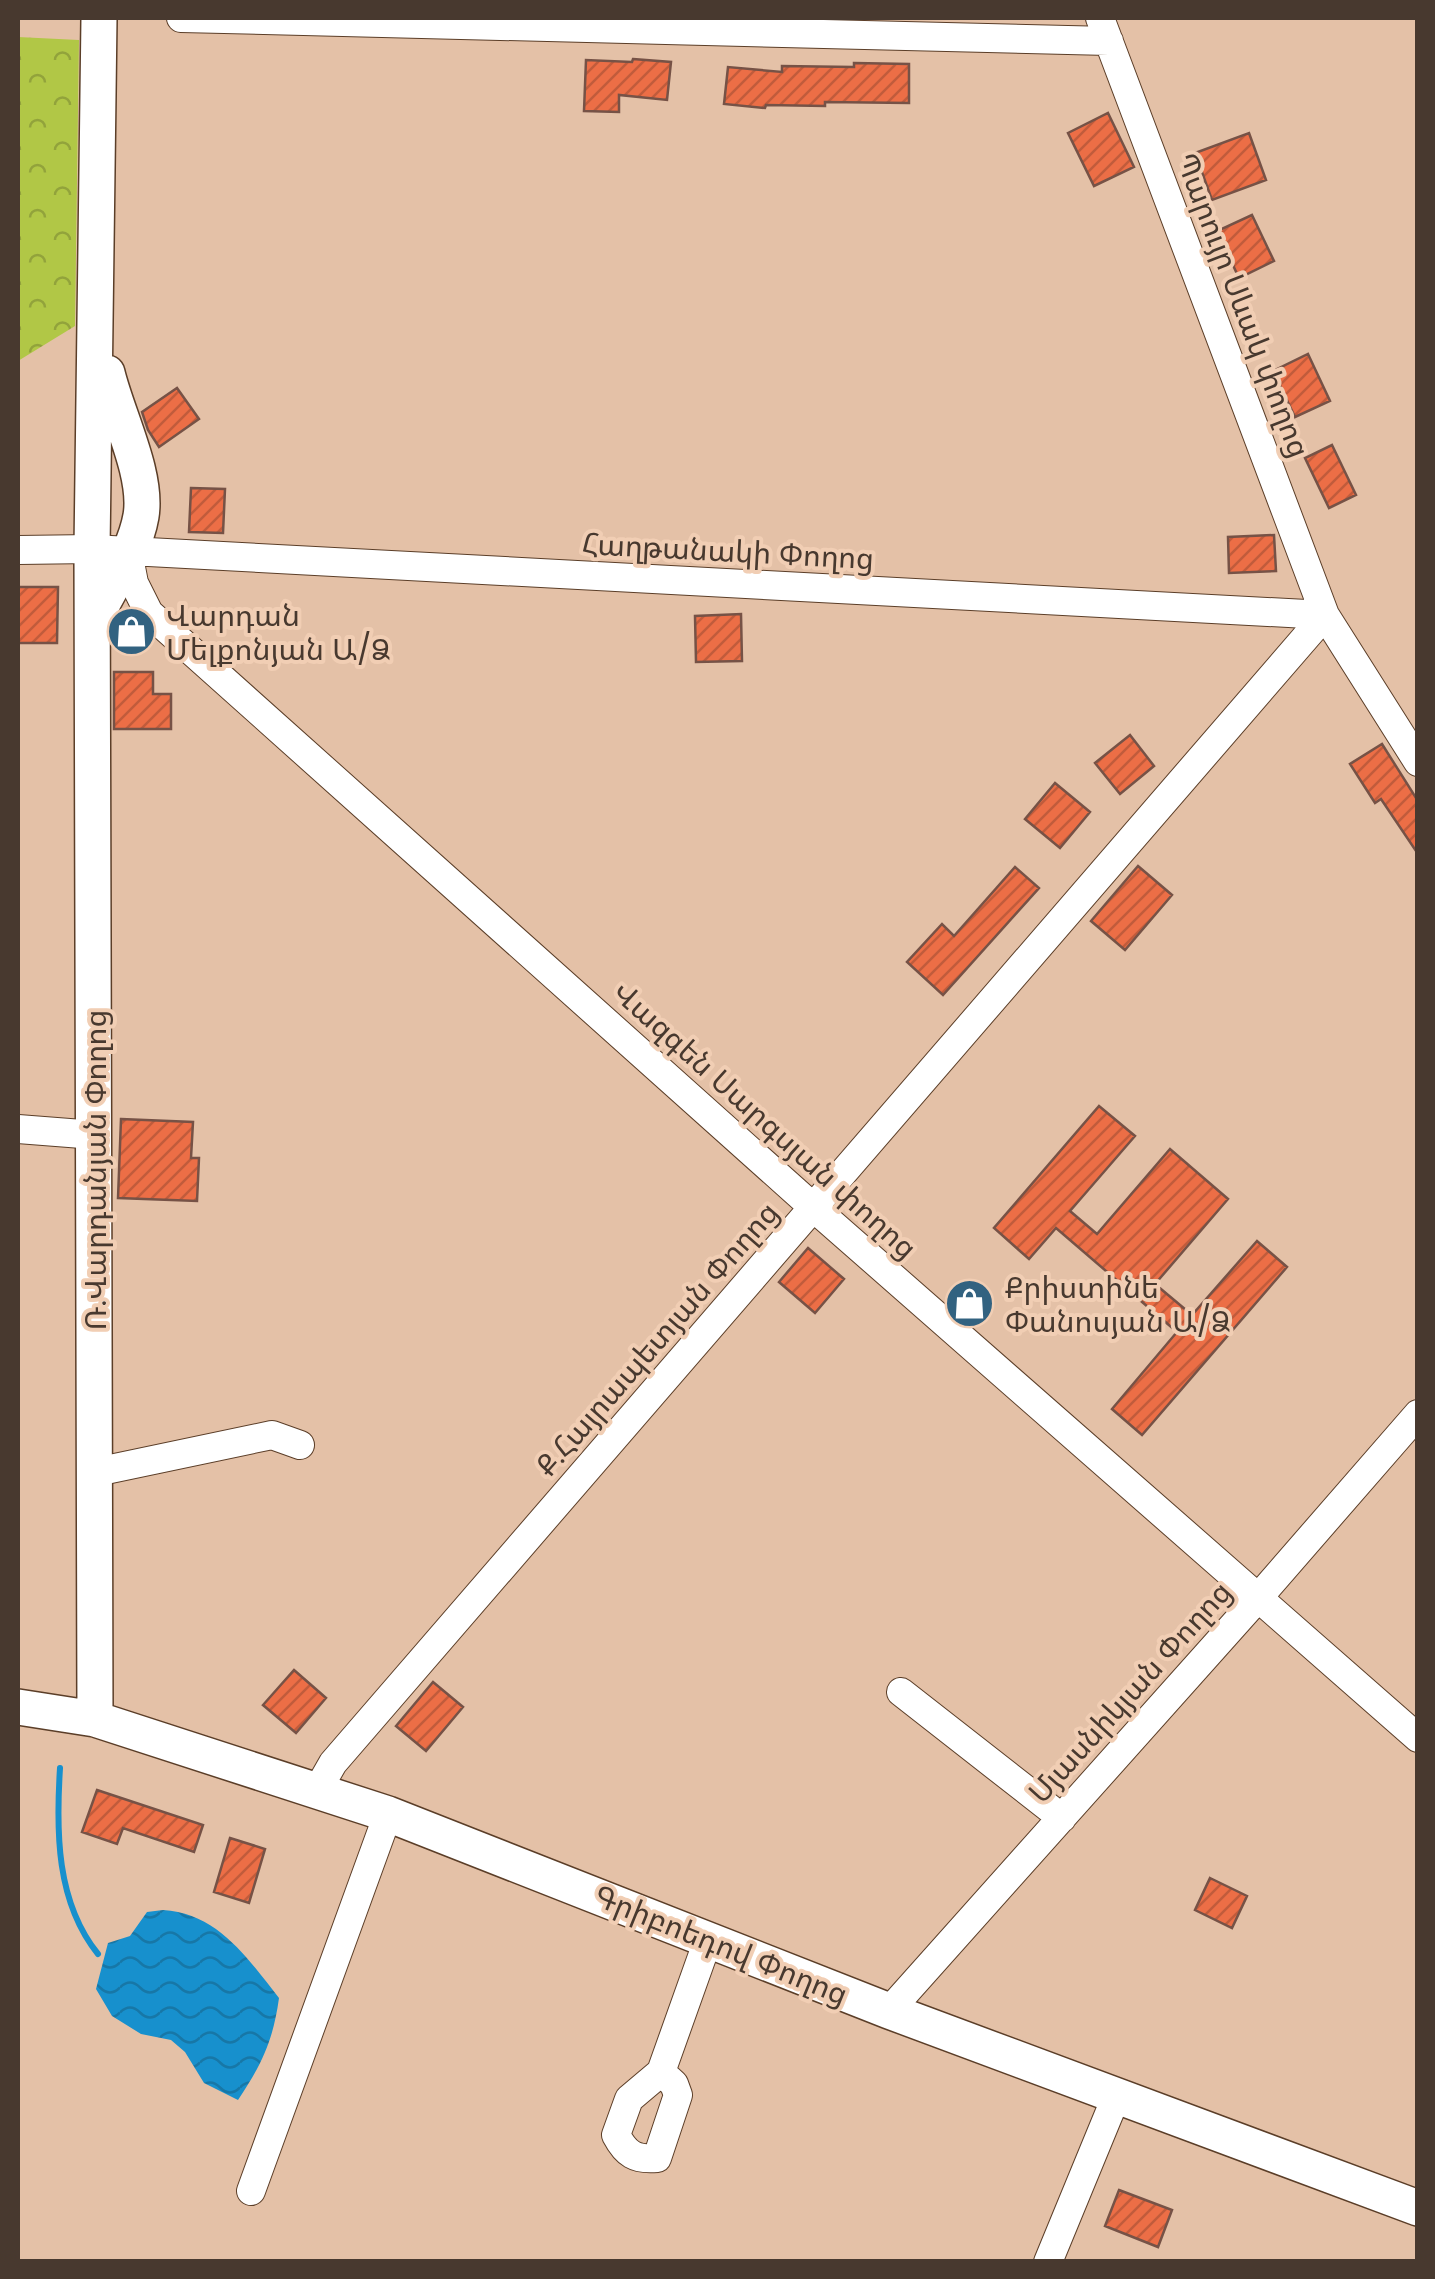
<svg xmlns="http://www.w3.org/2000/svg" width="1435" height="2279" font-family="Poppins,'Noto Sans Armenian',sans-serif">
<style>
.park{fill:url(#park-crowns)}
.water{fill:url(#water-waves)}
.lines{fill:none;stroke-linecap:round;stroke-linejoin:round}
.stream{stroke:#1790cd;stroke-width:6}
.building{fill:url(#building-hatch);stroke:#765246;stroke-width:2.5}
.minor-casing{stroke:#5b3e28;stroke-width:30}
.major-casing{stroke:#5b3e28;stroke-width:38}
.minor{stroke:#fff;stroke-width:28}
.major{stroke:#fff;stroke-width:35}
.labels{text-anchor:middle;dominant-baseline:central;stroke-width:8;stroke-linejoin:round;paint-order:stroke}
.street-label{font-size:30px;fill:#48392f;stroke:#f1ceb4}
.poi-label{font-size:30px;fill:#48392f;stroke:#f1ceb4;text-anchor:start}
</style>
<defs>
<pattern id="park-crowns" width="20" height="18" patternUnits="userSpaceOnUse" patternTransform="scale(2.5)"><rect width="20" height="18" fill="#b1c746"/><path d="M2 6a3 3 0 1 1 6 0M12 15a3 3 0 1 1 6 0" fill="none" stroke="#92a33b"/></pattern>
<pattern id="water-waves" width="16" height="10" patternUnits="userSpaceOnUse" patternTransform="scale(2.5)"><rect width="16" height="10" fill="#1790cd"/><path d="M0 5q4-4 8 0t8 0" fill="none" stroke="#1777a7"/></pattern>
<pattern id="building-hatch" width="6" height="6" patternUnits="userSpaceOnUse" patternTransform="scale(2.5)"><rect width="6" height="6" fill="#ec6e46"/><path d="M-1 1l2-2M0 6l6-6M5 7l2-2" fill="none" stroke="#c15b3b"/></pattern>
</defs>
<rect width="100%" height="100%" fill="#e4c1a7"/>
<path class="park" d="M18 37 79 40 75 326 18 361Z"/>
<path class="water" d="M163 1910C218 1913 248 1959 279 1998 273 2041 262 2064 238 2100L204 2083 185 2052 171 2040 141 2034 112 2016 96 1989 108 1943 130 1936 147 1912Z"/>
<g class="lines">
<path class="stream" d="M60 1768C56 1831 56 1902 98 1954"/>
</g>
<path class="building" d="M633 59 671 62 667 100 619 95V112L584 111 586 60 632 62Z
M854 63 909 64V103L825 102V106L766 105 765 108 724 104 728 67 782 72V66L854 67Z
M1108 113 1134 167 1094 186 1068 133Z
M1249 133 1266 180 1212 200 1195 153Z
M1252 215 1274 261 1239 278 1217 231Z
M1308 354 1330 401 1295 417 1273 371Z
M177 388 199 419 159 447 148 430 142 412Z
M1332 445 1356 495 1329 508 1305 458Z
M191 488 225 489 223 533 189 532Z
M1274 535 1276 571 1229 573 1228 537Z
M18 587H58L57 643H18Z
M741 614 742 661 696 662 695 616Z
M114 672H153V694H171V729H114Z
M1130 735 1154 766 1120 794 1095 763Z
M1382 744 1418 801V854L1381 799 1375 803 1350 764Z
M1055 783 1090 812 1060 848 1025 819Z
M1138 866 1172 895 1125 950 1091 921Z
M1015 867 1039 888 943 995 907 962 942 924 954 936Z
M1099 1106 1135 1136 1070 1211 1097 1234 1170 1149 1228 1199 1155 1284 1192 1315 1257 1241 1287 1267 1142 1435 1112 1409 1177 1332 1056 1228 1029 1259 994 1228Z
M121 1119 193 1122 191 1158H199L197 1201 118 1198Z
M808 1248 844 1279 815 1313 779 1282Z
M294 1670 326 1698 296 1733 263 1705Z
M433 1682 463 1707 426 1751 396 1726Z
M97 1790 203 1825 194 1852 123 1828 117 1844 82 1832Z
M230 1838 265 1849 249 1903 214 1892Z
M1210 1878 1247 1896 1232 1928 1195 1910Z
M1119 2190 1172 2210 1158 2247 1105 2226Z"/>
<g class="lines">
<defs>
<path id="minor" d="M181 18 1109 41
M1100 18 1325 615 1418 762
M18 550 92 549 1325 615
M128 552 134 583 149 613 814 1208 1418 1738
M18 1129 95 1135
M96 1472 272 1435 300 1445
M901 1692 1062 1818
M317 1791 333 1763 1325 615
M889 2011 1257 1599 1418 1414
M661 2072 674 2084 678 2095 657 2158C635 2160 626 2154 616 2135L629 2099 661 2072 708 1940
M251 2191 388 1814
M1048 2262 1116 2097"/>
<path id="major" d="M96 616C111 585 135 551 141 516 148 474 117 415 107 373
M18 1707 95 1719 388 1814 889 2011 1418 2208
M95 1719 92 549 99 18"/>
</defs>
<use href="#minor" class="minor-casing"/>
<use href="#major" class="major-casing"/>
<use href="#minor" class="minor"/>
<use href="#major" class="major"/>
</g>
<defs>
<symbol id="shop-disc" viewBox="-11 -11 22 22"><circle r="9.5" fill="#326280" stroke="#f1ceb4"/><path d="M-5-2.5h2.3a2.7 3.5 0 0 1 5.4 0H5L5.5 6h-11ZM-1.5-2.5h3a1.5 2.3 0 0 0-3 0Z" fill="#fff"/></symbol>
</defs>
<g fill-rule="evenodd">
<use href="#shop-disc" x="104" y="604" width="55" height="55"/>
<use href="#shop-disc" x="942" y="1276" width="55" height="55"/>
</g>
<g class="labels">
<g class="street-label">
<text transform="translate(1243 305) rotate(69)">Պարույր Սևակ փողոց</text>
<text transform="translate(728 551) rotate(3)">Հաղթանակի Փողոց</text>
<text transform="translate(765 1120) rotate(42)">Վազգեն Սարգսյան փողոց</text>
<text transform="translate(95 1170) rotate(-90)">Ռ.Վարդանյան Փողոց</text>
<text transform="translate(657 1339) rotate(-49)">Ք.Հայրապետյան Փողոց</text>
<text transform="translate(1130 1692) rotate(-48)">Մյասնիկյան Փողոց</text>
<text transform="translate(721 1945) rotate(22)">Գրիբոեդով Փողոց</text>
</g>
<g class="poi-label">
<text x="166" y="615">Վարդան<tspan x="166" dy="34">Մելքոնյան Ա/Ձ</tspan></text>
<text x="1005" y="1287">Քրիստինե<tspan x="1005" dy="34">Փանոսյան Ա/Ձ</tspan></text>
</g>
</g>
<rect width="1435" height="2279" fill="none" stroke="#48392f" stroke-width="40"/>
</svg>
